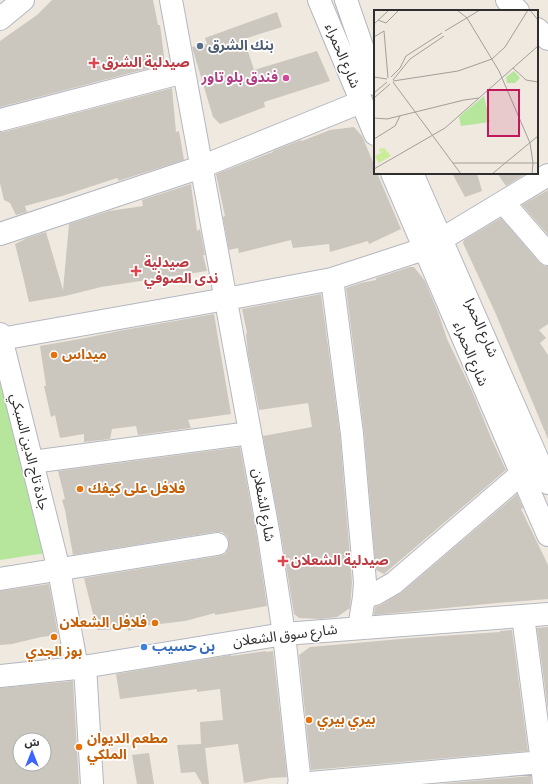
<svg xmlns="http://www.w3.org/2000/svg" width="548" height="784" font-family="'Source Sans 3','Noto Sans Arabic',sans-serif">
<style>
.green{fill:#b6e69c}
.building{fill:#cbc7be;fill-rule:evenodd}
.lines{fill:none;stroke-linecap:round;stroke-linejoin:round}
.street-casing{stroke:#b4b7c1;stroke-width:24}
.secondary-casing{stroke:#b4b7c1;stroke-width:24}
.street{stroke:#fff;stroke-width:22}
.secondary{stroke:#fff;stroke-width:22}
.service-dot{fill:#5c6f8a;stroke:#fff;stroke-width:1.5}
.health-dot{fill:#e0444e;stroke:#fff;stroke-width:1.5}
.hotel-dot{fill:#d1479c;stroke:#fff;stroke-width:1.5}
.food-dot{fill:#e8710a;stroke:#fff;stroke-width:1.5}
.shop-dot{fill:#3f7fe0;stroke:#fff;stroke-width:1.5}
.labels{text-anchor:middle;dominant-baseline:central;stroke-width:3.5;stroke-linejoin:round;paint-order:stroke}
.service-label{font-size:14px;font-weight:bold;fill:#4e5e75;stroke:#fff;text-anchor:start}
.street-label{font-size:14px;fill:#2e2e2e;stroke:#fff}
.health-label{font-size:14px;font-weight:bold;fill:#be3a42;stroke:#fff;text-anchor:start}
.hotel-label{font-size:14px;font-weight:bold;fill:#b23c85;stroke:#fff;text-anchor:end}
.food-label{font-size:14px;font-weight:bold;fill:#c56008;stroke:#fff;text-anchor:start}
.shop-label{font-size:14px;font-weight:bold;fill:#366cbe;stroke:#fff;text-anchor:start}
.inset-road{fill:none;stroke:#a29e99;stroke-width:1}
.view{fill:#c2185b;fill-opacity:0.15;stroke:#c2185b;stroke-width:2}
.inset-edge{fill:none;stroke:#2e2e2e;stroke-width:2}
</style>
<rect width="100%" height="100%" fill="#efe9e0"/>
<path class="green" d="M0 363 46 553 0 560Z"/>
<path class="building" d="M52 0H153L158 25H160L165 64 0 107V41L37 15Z
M277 12 282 27 244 39 254 70 317 51 330 81 264 102 265 107 220 124 213 117 192 47 207 44 205 38Z
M172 88 176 132 179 131 184 160 121 180 119 181 117 178 62 196 25 206 27 212 16 215 10 203 4 200 0 183V132H3Z
M354 127 362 136 375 167V173H377L401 229 369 244 368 241 330 252 329 244 293 248 291 240 239 253 238 248 229 250 223 217 225 216 216 174 273 152V151L301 140 302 141 330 130Z
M452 173H477L482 191 465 197Z
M497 173H527L506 186Z
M191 184 197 231 200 229 205 255H203L207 271 101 287 65 296 29 302 22 272 15 244 27 238 46 232 63 290 69 224 109 211 143 206 142 200Z
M548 190V235L522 205Z
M501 218 539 262 544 266H548V324L539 330 546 338 540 343 548 355V439L495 312 463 243 464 240Z
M410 267H414L425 281 438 312 447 339 472 391 492 440 506 470 384 574 376 570 364 432 346 288 361 283 376 280V278Z
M321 294 340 435 352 582 350 608 337 617 321 619 299 618 294 614 281 534 263 436 312 427 308 403 259 410 248 354 246 334 247 333 242 309Z
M214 314 231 414 188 420 191 428 138 435 136 426 112 429 110 439 84 442V434L60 438 55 415 51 417 44 386H46L40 346 85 338 124 330Z
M240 447 257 538 267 606 215 615V613L185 621 143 626 128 631V629L97 630 84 578 219 556 225 554 228 549 229 542 227 536 222 532H215L73 555 65 510 62 500 65 499 58 471Z
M517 494 523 508 521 509 548 565V599L497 603 374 615 375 607 381 605 402 592Z
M49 584 58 635 41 637 12 644 0 645V591Z
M548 627V711L537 628Z
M512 630 528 751 311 770 299 655 310 647 412 638 500 632V631Z
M266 651V652L273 651 287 777 270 778 244 783 238 744 205 748 209 784H202L195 772 181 773 177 745 201 744 200 722 223 720 220 689 197 692V689L120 699 116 674 231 655V656Z
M73 681 79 784H0V688ZM20 740H44V764H20Z
M149 753 154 784H137L132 755Z
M531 776V784H438Z"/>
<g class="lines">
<defs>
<path id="street" d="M171 0 269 536 284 634 300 784
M507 0 518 11
M537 29 548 39
M0 120 184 72
M503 202 548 254
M0 234 201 167 361 102
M442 239 548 175
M332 279 352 434 365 582 364 597 359 628
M0 334 59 570 77 668
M1 339 226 299 332 279 424 249
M32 462 250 433
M0 579 217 544
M364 597 375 594 394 583 521 474
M523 616 542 762 544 784
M85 666 92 784
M0 676 77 668 284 634 548 614
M299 784 542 762"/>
<path id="secondary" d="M319 0 375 134
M346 0 375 84
M0 19 23 0
M392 173 548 535
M412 173 548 483"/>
</defs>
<use href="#street" class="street-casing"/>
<use href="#secondary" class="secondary-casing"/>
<use href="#street" class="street"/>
<use href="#secondary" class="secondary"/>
</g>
<circle class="service-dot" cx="200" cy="46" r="4"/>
<g class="health-dot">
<path d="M92 57h4v4h4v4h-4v4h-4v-4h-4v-4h4z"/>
<path d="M134 265h4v4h4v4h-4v4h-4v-4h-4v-4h4z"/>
<path d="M281 555h4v4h4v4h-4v4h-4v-4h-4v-4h4z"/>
</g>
<circle class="hotel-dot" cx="286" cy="78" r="4"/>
<g class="food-dot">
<circle cx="54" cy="355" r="4"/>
<circle cx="80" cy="489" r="4"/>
<circle cx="155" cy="623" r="4"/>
<circle cx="54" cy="637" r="4"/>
<circle cx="309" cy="720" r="4"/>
<circle cx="79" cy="747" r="4"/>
</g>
<circle class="shop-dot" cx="144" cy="647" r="4"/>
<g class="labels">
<g class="service-label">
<text x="208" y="46">بنك الشرق</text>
</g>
<g class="street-label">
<text transform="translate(342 56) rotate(67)">شارع الحمراء</text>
<text transform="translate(481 328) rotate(66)">شارع الحمرا</text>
<text transform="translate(470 354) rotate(67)">شارع الحمراء</text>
<text transform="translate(29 452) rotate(76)">جادة تاج الدين السبكي</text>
<text transform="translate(263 505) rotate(80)">شارع الشعلان</text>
<text transform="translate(285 636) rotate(-7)">شارع سوق الشعلان</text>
</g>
<g class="health-label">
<text x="102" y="63">صيدلية الشرق</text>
<text x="144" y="263">صيدلية<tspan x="144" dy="16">ندى الصوفي</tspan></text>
<text x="291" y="561">صيدلية الشعلان</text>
</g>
<g class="hotel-label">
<text x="278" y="78">فندق بلو تاور</text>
</g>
<g class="food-label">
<text x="62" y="355">ميداس</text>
<text x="88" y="489">فلافل على كيفك</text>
<text x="147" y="623" text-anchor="end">فلافل الشعلان</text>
<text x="54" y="652" text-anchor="middle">بوز الجدي</text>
<text x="317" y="720">بيري بيري</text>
<text x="87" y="739">مطعم الديوان<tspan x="87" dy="16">الملكي</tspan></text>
</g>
<g class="shop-label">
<text x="152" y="647">بن حسيب</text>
</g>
</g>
<g transform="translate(374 10)">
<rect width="164" height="164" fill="#efe9e0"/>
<path d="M140 61 146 68 141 73H133L132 67ZM110 86 116 112 87 116 85 107Z" fill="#b6e69c"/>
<path d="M10 138 17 146 5 153 1 146 10 141 6 142 5 139Z" fill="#caed98"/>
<path class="inset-road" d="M83 0 93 8M156 0 164 10M93 8 125 61 156 133 159 153 158 164M4 10 12 13 25 0M0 14 15 0M71 21 106 0M0 27 10 21 14 68M139 58 152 70 164 72M0 67 13 69M17 67 26 58 32 46 68 23M19 70 36 49 70 26M19 71 84 61 118 49 131 37 154 0M19 72 87 164M0 83 13 72M0 88 16 74M0 108 13 109 90 90 105 88M0 129 21 116 26 106M79 153H164M0 159 71 118 164 36M118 164 164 126"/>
<path class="view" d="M114 80H145V126H114Z"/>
<rect width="164" height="164" class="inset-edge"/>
</g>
<g transform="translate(32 752)"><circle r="19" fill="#ffffff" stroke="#ababab"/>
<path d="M0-3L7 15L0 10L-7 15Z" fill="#3e64fe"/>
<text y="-6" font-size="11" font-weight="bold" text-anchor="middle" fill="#2e2e2e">ش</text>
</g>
</svg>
